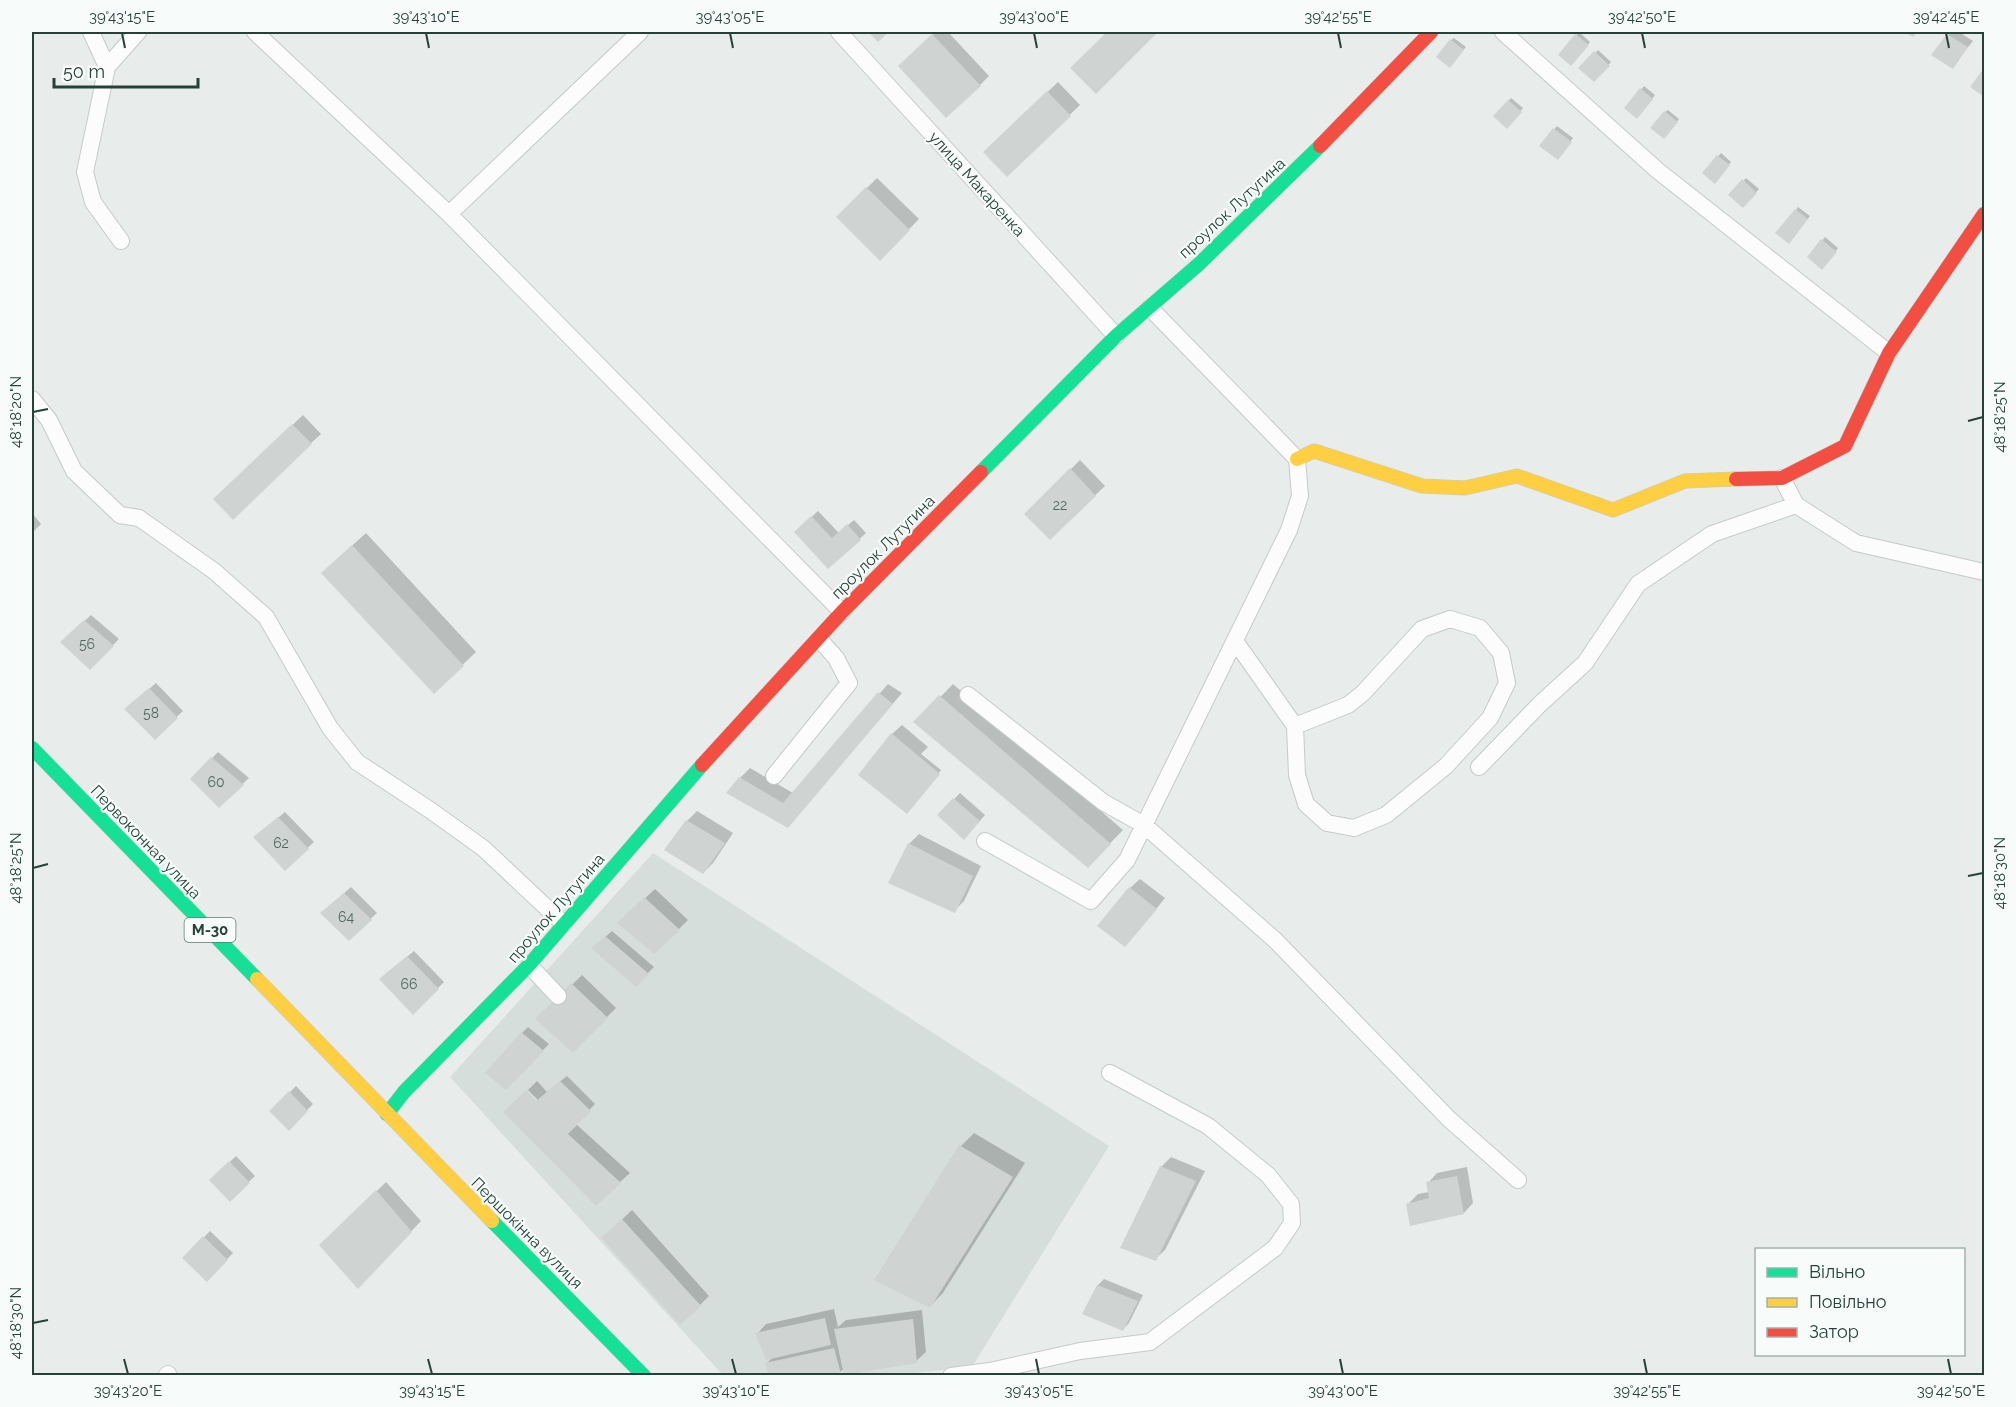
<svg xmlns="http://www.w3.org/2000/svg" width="2016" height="1407" font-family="Raleway,sans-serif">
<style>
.built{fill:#d6dedb}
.shadow{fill:#0003}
.building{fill:#cfd4d2}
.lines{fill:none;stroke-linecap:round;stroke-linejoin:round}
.street-casing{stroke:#c5cac8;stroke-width:18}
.fast-casing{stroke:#c3cbc8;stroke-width:15}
.slow-casing{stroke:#c3cbc8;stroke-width:15}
.jam-casing{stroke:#c3cbc8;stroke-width:15}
.street{stroke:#fcfcfc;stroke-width:16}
.fast{stroke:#16e098;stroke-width:14}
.slow{stroke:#ffcf43;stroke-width:14}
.jam{stroke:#f24e42;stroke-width:14}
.ticks{fill:none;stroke:#24423a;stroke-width:2}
.labels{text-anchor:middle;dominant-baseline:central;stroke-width:4.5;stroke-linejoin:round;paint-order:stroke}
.number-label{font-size:14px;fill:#506761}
.shield{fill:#f7fbf9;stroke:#637a73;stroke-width:1.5}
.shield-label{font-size:15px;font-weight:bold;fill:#24423a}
.street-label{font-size:16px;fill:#24423a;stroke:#f7fbf9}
.neatline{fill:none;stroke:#24423a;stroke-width:2}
.ticks-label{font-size:15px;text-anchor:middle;fill:#24423a}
</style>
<rect width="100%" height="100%" fill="#e8edeb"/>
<path class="built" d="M653 853 1109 1146 972 1367 882 1376 723 1375 450 1077Z"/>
<path class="shadow" d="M936 32H948L989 76 980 85 909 56Z
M1109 32H1156L1096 92 1072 68Z
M1579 32 1590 42 1574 62 1560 55Z
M1951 32H1959L1973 41 1952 67 1948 35Z
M1454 38 1466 47 1452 63 1451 40Z
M1598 50 1611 62 1594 80 1581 68Z
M1058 82 1080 105 1007 175 985 152Z
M1644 86 1655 95 1640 114 1626 108Z
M1511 98 1523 108 1507 127 1495 116Z
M1668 110 1679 119 1667 135 1665 112Z
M1557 126 1573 138 1560 156 1541 146Z
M1721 153 1731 162 1717 179 1704 173Z
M877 178 919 219 880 259 838 217Z
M1746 178 1759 189 1743 206 1731 195Z
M1798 207 1810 216 1792 239 1796 210Z
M1825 237 1838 248 1825 265 1809 257Z
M303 415 321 434 311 443 225 489Z
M1080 460 1105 486 1050 538 1026 514Z
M818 511 839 533 854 520 866 533 829 567 796 532Z
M32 513 41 524 32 533Z
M366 533 476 652 434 692 336 560Z
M91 615 119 639 90 668 62 642Z
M156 683 183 711 155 737 133 703Z
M888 684 902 693 797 816 740 778 750 768 793 793Z
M953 684 1123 830 1088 866 916 722Z
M902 725 928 747 921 754 941 770 910 809 892 734Z
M218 752 249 778 219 806 192 779Z
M960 793 985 815 970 832 939 815Z
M697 811 733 833 713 863 703 873 687 821Z
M285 812 314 842 285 869 261 832Z
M919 834 981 866 964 901 954 911 909 844Z
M1140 879 1165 898 1135 935 1130 888Z
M351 887 377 913 349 939 328 907Z
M655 889 688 920 679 929 619 922Z
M612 931 654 967 636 985 593 948Z
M414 951 444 982 413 1013 387 973Z
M582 975 616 1008 573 1051 537 1019Z
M528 1027 549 1044 506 1088 522 1033Z
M567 1076 595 1104 576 1124 630 1173 596 1204 536 1102 538 1100 528 1090 537 1081 547 1092Z
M296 1086 313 1104 289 1129 271 1111Z
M974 1133 1025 1163 943 1293 930 1306 961 1146Z
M236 1156 255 1176 230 1200 211 1180Z
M1171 1157 1205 1171 1165 1250 1155 1259 1161 1167Z
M1467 1167 1473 1203 1464 1213 1408 1204 1418 1194 1429 1192 1428 1183 1437 1173Z
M386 1182 421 1221 358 1287 321 1246Z
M632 1210 709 1296 700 1305 613 1228Z
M210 1231 233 1253 207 1280 184 1258Z
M1104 1279 1143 1295 1129 1323 1123 1329 1084 1314 1098 1285Z
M834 1309 838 1327 846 1320 922 1310 926 1352 916 1361 844 1369 840 1372 824 1376H770L767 1363 774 1356 757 1334 766 1324Z"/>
<path class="building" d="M868 32H889L878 42Z
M1107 32H1158L1096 94 1070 68Z
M1904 32H1917L1913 37Z
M932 34 981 86 946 118 898 66Z
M1575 34 1589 45 1571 66 1558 55Z
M1947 34 1968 47 1953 69 1931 55Z
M1450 39 1464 50 1450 68 1436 57Z
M1594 51 1610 66 1594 82 1578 68Z
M1984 68V97L1970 87Z
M1640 88 1653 99 1637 119 1624 108Z
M1047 91 1071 116 1007 177 983 152Z
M1508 100 1522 112 1507 129 1493 116Z
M1664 111 1678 122 1664 139 1650 128Z
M1553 128 1572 142 1558 160 1539 146Z
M1717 155 1730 165 1715 184 1702 173Z
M1742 179 1757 193 1743 208 1728 195Z
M866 187 910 230 880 261 836 217Z
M1795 209 1808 219 1789 244 1775 233Z
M1821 239 1837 252 1822 270 1807 257Z
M292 424 312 444 233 520 213 499Z
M1070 468 1096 496 1050 540 1024 514Z
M811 516 832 538 847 524 861 540 828 569 794 532Z
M352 545 464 666 434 694 321 573Z
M84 620 114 646 90 670 60 642Z
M149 688 178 718 155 740 124 709Z
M878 692 893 704 788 828 726 793 739 777 783 803Z
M939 695 1111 844 1088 868 913 722Z
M891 733 940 774 907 814 858 775Z
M211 757 244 785 219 808 190 779Z
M953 798 980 821 964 840 937 815Z
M278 817 309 849 285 871 253 837Z
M686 820 725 843 703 874 664 850Z
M908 843 973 876 955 913 888 883Z
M1129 887 1157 909 1125 947 1097 926Z
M344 893 372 920 349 941 320 913Z
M644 897 680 930 654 954 617 923Z
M605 936 649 974 636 987 591 948Z
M407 956 439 989 413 1015 379 979Z
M571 983 608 1018 573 1053 535 1019Z
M521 1032 544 1051 506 1090 485 1073Z
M560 1081 591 1111 568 1134 621 1183 596 1206 503 1112 526 1090 536 1101Z
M289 1091 308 1111 289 1131 269 1111Z
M959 1145 1013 1177 930 1308 874 1280Z
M229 1161 250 1183 230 1202 209 1180Z
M1160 1166 1196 1181 1156 1261 1120 1248Z
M1457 1176 1464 1214 1410 1226 1406 1204 1429 1198 1426 1182Z
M376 1190 412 1232 358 1289 319 1245Z
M622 1219 701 1306 680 1325 601 1238Z
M203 1236 228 1260 207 1282 182 1258Z
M1097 1285 1138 1301 1123 1331 1082 1314Z
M825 1318 831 1345 766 1360 755 1333Z
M913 1319 917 1363 844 1375 834 1329Z
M834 1348 841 1374 769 1376 765 1363Z"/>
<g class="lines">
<defs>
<path id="street" d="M91 32 107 67 85 172 93 202 121 241
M255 32 449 214 842 612
M839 32 1116 336
M1503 32 1657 170 1889 353
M107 67 138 32
M449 214 640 32
M32 399 49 420 74 471 120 515 139 518 214 571 266 617 330 728 357 762 430 810 483 848 564 924
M1782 478 1796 505 1856 543 1984 572
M1235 641 1295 726 1297 775 1306 804 1327 823 1354 828 1386 815 1446 766 1490 718 1507 683 1501 653 1480 628 1450 619 1422 629 1363 693 1348 705 1295 726
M968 695 1103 802 1144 825 1275 940 1449 1119 1518 1180
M1479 767 1540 704 1585 663 1638 584 1712 534 1796 505
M774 776 849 683 836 658 819 639
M985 841 1091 901 1127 860 1289 530 1300 496 1297 459 1150 308
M529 965 558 996
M166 1376 168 1374 169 1376
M951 1376 990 1371 1080 1351 1150 1342 1275 1248 1292 1223 1291 1204 1268 1175 1208 1126 1110 1073"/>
<path id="fast" d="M981 472 1116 336 1199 264 1320 146
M32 748 257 979
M387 1114 404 1092 529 965 702 765
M492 1221 644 1376"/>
<path id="slow" d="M1297 459 1314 451 1422 486 1465 488 1517 476 1613 510 1685 481 1736 479
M257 979 492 1221"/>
<path id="jam" d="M1320 146 1431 32
M1736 479 1782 478 1845 446 1889 353 1984 214
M702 765 842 612 981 472"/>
</defs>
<use href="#street" class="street-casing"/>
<use href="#fast" class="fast-casing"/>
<use href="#slow" class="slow-casing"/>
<use href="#jam" class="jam-casing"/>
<use href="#street" class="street"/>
<use href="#fast" class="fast"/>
<use href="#slow" class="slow"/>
<use href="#jam" class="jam"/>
</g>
<path class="ticks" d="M122 33 125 48M426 33 429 48M730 33 733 48M1034 33 1037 48M1338 33 1341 48M1642 33 1645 48M1946 33 1949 48M33 412 48 409M1968 421 1983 417M33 868 48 864M1968 876 1983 873M33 1323 48 1320M124 1359 128 1374M428 1359 432 1374M732 1359 736 1374M1036 1359 1039 1374M1340 1359 1343 1374M1644 1359 1647 1374M1948 1359 1951 1374"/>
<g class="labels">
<g class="number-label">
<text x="1060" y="505">22</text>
<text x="87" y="644">56</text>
<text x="151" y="713">58</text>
<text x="216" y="782">60</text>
<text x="281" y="843">62</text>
<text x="346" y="917">64</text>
<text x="409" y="984">66</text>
</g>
<rect class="shield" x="184.5" y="918" width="51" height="24" rx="4.5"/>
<g class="shield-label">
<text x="210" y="930">М-30</text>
</g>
<g class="street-label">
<text transform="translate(977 184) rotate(48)">улица Макаренка</text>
<text transform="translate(1232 208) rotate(-43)">проулок Лутугина</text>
<text transform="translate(883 547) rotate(-45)">проулок Лутугина</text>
<text transform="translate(146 842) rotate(46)">Первоконная улица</text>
<text transform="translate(556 908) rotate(-49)">проулок Лутугина</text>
<text transform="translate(527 1233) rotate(45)">Першокінна вулиця</text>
</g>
</g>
<rect width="2016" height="1407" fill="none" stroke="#f7fbf9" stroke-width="66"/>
<rect x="1755" y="1248" width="210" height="108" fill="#f7fbf9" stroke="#a3b1ad" stroke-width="1.5"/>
<rect x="1767" y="1268" width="30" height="9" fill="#16e098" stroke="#a3b1ad" stroke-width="1.5"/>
<text x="1809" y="1278" font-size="18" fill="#24423a">Вільно</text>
<rect x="1767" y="1298" width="30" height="9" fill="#ffcf43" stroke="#a3b1ad" stroke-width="1.5"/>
<text x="1809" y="1308" font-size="18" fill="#24423a">Повільно</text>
<rect x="1767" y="1328" width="30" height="9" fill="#f24e42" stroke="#a3b1ad" stroke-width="1.5"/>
<text x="1809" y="1338" font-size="18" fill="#24423a">Затор</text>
<path d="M54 78v9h144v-9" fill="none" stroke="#24423a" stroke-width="3"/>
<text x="63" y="78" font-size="18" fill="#24423a" stroke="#f7fbf9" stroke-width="4.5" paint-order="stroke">50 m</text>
<rect x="33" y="33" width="1950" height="1341" class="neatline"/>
<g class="ticks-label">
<text x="122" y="22">39°43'15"E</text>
<text x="426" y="22">39°43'10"E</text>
<text x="730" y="22">39°43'05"E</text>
<text x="1034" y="22">39°43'00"E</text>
<text x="1338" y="22">39°42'55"E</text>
<text x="1642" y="22">39°42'50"E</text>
<text x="1946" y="22">39°42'45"E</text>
<text transform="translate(16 412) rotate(-90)" y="5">48°18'20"N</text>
<text transform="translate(2000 417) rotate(-90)" y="5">48°18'25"N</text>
<text transform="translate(16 868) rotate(-90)" y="5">48°18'25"N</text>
<text transform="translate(2000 873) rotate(-90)" y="5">48°18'30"N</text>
<text transform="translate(16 1323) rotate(-90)" y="5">48°18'30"N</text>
<text x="128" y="1396">39°43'20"E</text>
<text x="432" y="1396">39°43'15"E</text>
<text x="736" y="1396">39°43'10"E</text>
<text x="1039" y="1396">39°43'05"E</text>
<text x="1343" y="1396">39°43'00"E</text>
<text x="1647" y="1396">39°42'55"E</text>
<text x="1951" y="1396">39°42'50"E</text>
</g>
</svg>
